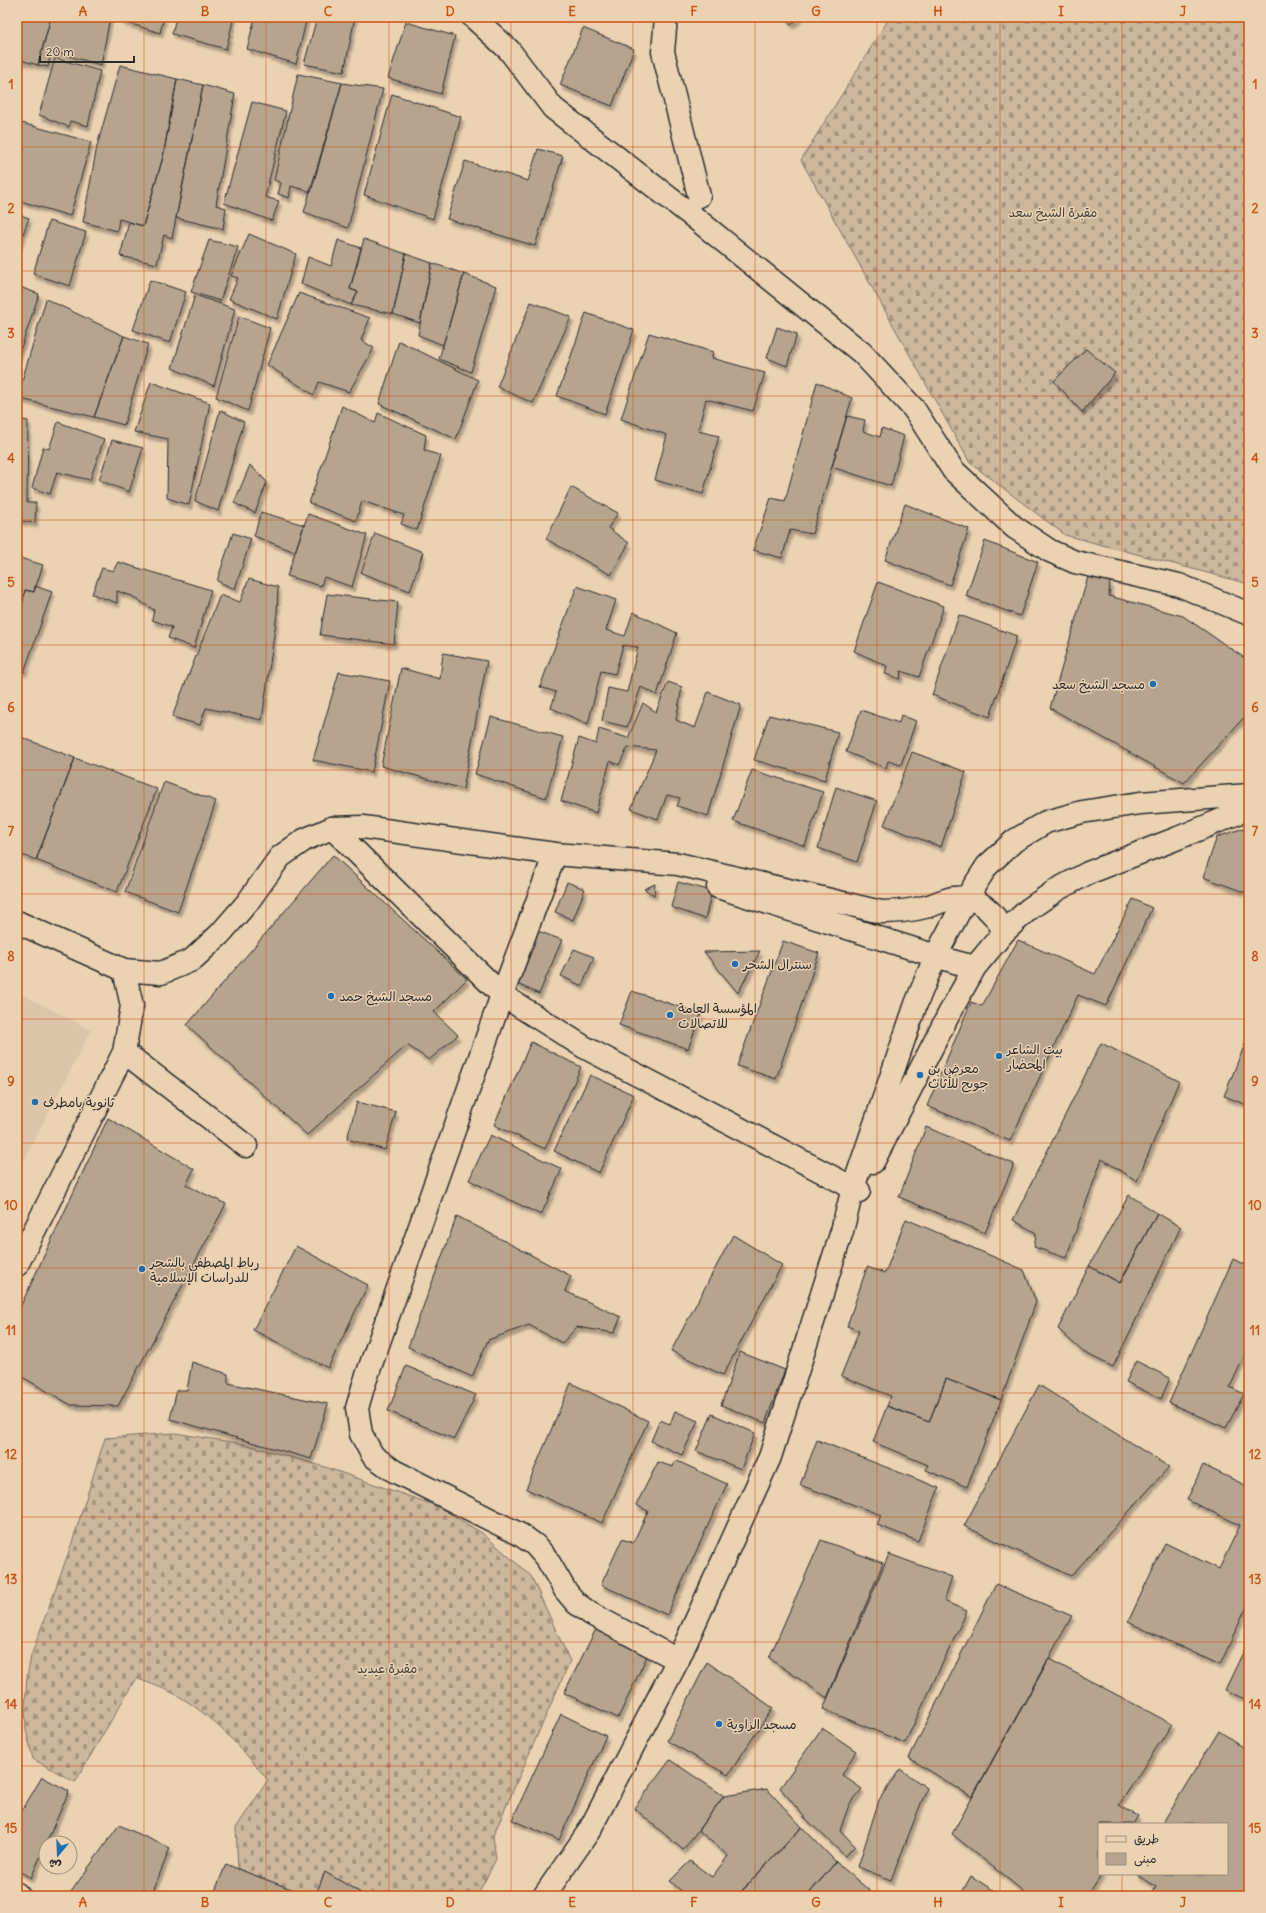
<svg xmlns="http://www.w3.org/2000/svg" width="1266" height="1913" font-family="Delius,'Playpen Sans Arabic',sans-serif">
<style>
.built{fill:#dbc4a8}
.cemetery{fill:url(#cemetery-stones);stroke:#7c7164}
.building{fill:#b6a48e;stroke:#2b2b2b;filter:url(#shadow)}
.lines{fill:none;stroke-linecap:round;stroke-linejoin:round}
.street-casing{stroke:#2b2b2b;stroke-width:25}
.secondary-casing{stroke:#2b2b2b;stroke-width:25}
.street{stroke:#ebd2b3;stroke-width:22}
.secondary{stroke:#ebd2b3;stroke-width:22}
.grid{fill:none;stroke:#cc5211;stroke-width:1;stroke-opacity:0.55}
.poi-dot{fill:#1f6fb2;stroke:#ebd2b3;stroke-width:1.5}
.labels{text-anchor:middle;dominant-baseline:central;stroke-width:3;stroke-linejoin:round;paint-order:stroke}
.park-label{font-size:13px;fill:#43403c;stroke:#ebd2b3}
.poi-label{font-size:13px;fill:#2b2b2b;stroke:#ebd2b3;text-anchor:start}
.neatline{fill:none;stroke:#cc5211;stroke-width:1.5}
.grid-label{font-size:13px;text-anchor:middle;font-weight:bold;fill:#cc5211}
</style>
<defs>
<pattern id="cemetery-stones" width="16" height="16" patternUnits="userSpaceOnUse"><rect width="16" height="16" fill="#ccb79d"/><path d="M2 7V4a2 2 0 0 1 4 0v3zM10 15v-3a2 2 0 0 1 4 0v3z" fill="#a69580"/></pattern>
<filter id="shadow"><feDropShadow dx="2.5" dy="4.5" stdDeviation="1" flood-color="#0004"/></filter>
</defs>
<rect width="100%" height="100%" fill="#ebd2b3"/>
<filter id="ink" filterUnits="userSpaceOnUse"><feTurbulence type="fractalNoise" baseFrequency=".025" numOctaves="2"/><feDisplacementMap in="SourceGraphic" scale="8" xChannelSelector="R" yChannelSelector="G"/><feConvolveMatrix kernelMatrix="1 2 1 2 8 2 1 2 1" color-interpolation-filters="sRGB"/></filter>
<g filter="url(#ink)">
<path class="built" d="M17 992 91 1030 17 1174Z"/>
<path class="cemetery" d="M890 17H1249V584L1065 535 970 463 801 160Z
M175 1433 244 1444 322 1466 437 1506 482 1533 531 1576 570 1661 493 1836 496 1859 477 1896H366L325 1872 315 1896H310L238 1869 236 1828 268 1780C240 1747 212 1714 173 1693 161 1687 148 1683 136 1678L75 1782 33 1759 26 1730 25 1706 27 1677 31 1656 72 1543 105 1438Z"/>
<path class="building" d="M19 17H51L38 65 17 59V24Z
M51 17H110L101 65 51 51 48 67 38 65Z
M123 17H164L160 33 122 21Z
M176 17H234L226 49 172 34Z
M255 17H307L296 64 247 49Z
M317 17H355L344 72 304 64Z
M784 17H800L791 25Z
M406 22 455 36 441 94 388 78Z
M583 28 634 49 612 106 560 85Z
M55 58 100 71 88 126 70 121 69 127 39 115Z
M120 65 177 79 163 157 143 226 119 219 117 231 83 222 97 146Z
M298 74 342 83 311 192 291 186 289 198 278 194 281 183 274 180Z
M177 79 203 85 172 238 164 235 157 264 120 256 129 222 143 226 163 157Z
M342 83 383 89 348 228 304 212Z
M203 85 235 94 216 205 226 208 223 229 176 218Z
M392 94 461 117 433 219 364 195Z
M252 102 286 111 265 197 279 201 272 221 224 203Z
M18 122 91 142 70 216 17 200Z
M538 149 563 156 535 246 447 219 465 161 528 181Z
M17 214 29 218 17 250Z
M49 221 86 232 70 286 33 274Z
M249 234 296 254 277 319 229 299 238 278 231 276Z
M364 239 406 254 393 314 351 305 358 292 350 289Z
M209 240 238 247 220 301 191 292Z
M338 240 361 248 350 289 358 292 351 305 301 284 308 257 331 266Z
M406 254 432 263 420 323 393 314Z
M432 263 464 274 443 345 418 335Z
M464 274 496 286 471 372 439 359Z
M150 280 186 292 170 343 133 330Z
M17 286 39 294 17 360Z
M299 293 370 318 361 340 374 348 349 392 319 382 314 395 267 365Z
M195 295 235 309 214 386 172 368Z
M46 299 124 336 94 417 17 398Z
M531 302 571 317 533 403 497 387Z
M586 313 634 330 605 414 557 396Z
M239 316 270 328 248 411 216 397Z
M777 327 797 334 787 366 767 358Z
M649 333 713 352 712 358 765 373 753 411 706 399 698 431 719 436 703 494 655 480 667 435 621 419Z
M124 336 148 344 124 425 94 417Z
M399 341 478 380 456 439 379 404Z
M1086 349 1115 373 1082 412 1054 381Z
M151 382 210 403 189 505 167 498 168 439 134 432Z
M817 382 852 398 812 534 790 530 782 558 753 550 771 498 785 501Z
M342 406 375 423 378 413 426 435 424 450 441 456 417 530 401 524 404 515 362 501 356 521 309 503Z
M220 410 244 422 218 511 195 501Z
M847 416 865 420 863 431 880 437 882 428 904 436 891 486 832 467Z
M17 419 28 421 27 503H36L35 523 17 520Z
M58 422 104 439 90 480 57 472 50 494 32 488 43 447 49 449Z
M112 440 143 448 129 492 99 480Z
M250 465 267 482 255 513 234 503Z
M571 487 618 513 608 528 629 543 611 575 546 539Z
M905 504 969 529 950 585 885 560Z
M261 512 304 525 295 552 254 536Z
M308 514 367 535 352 587 324 577 321 586 287 576Z
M233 533 251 539 235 589 217 581Z
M375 533 423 552 410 591 361 573Z
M985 541 1038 562 1020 616 966 596Z
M17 557 43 565 34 592 25 590 21 611 17 610Z
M118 562 211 590 194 648 168 638 172 627 152 620 154 610 132 596 117 591V603L92 594 102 568 113 571Z
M1089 573 1110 582 1109 596 1183 616 1249 661V712L1184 783 1050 708Z
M249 579 278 587 277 614 262 720 206 708 200 725 172 717 220 595 240 602Z
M878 582 944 606 919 677 901 671 900 679 885 674 887 666 854 651Z
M35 586 52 592 24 672 17 669V610L21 611 25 590 34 592Z
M577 586 616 600 606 630 625 636 633 612 677 633 657 695 641 687 627 727 602 721 608 688 627 692 638 647 623 645 615 674 601 671 588 724 551 708 556 692 540 687Z
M327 594 398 602 394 644 320 635Z
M959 615 1017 636 990 717 932 695Z
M443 653 487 661 463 789 381 766 401 668 440 679Z
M339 672 390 681 372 772 313 760Z
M668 682 682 687 676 720 695 728 708 692 741 705 708 816 677 806 680 798 667 795 658 819 631 809 656 750 628 747 619 765 610 761 596 813 561 801 579 738 596 744 599 729 628 738 643 703 656 712Z
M861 710 899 723 901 715 916 721 901 765 888 761 886 768 846 752Z
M769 715 838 732 825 780 754 760Z
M491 717 563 737 546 798 475 774Z
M18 736 75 758 36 860 17 853Z
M912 752 966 772 941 847 884 825Z
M75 758 157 789 117 892 36 860Z
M752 770 823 792 805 846 733 821Z
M164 782 216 801 178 912 125 892Z
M836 787 877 801 857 862 818 848Z
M1241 829 1249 832V894L1203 877 1217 837Z
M333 855 467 979 434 1012 458 1035 429 1060 407 1045 307 1135 187 1025Z
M567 882 585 889 573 920 555 912Z
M678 882 712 891 705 919 671 907Z
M655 884 654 895 644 889Z
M1133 899 1152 908 1106 1006 1078 995 1010 1141 927 1106 971 1002 982 1006 1018 940 1095 974Z
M538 931 562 940 539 994 515 983Z
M783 941 819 953 776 1079 737 1066Z
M574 949 594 957 582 986 561 976Z
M760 951 738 993 704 952Z
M632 991 701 1014 688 1049 619 1025Z
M1249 1034V1106L1224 1096Z
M531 1042 581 1067 545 1149 494 1125Z
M1101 1043 1179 1081 1137 1181 1102 1159 1066 1258 1034 1247 1036 1233 1013 1220Z
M590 1075 634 1095 599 1173 554 1151Z
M357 1102 396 1112 385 1150 347 1139Z
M108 1118 194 1169 186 1185 226 1204 118 1406 71 1405 17 1374V1314Z
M926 1127 1014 1164 985 1233 899 1197Z
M490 1135 562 1169 541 1215 469 1180Z
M1129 1195 1157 1213 1120 1283 1089 1266Z
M1157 1213 1181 1227 1113 1367 1083 1352 1058 1329 1089 1266 1120 1283Z
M457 1216 571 1276 565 1291 621 1317 614 1333 577 1327 562 1343 529 1325 488 1340 472 1377 408 1347Z
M906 1219 1024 1270 1036 1302 1001 1400 946 1379 929 1422 887 1406 891 1396 841 1376 859 1331 847 1326 867 1267 885 1273Z
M733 1235 782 1265 723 1375 671 1351Z
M296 1246 368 1285 328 1368 253 1330Z
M1233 1259 1249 1267V1346L1230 1387 1244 1394 1226 1428 1169 1403Z
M740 1352 785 1370 765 1423 721 1405Z
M1136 1361 1170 1378 1161 1399 1126 1382Z
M192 1362 228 1374V1383L328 1404 311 1459 170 1419 177 1390H187Z
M406 1366 476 1395 454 1439 388 1411Z
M946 1379 1001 1400 967 1487 926 1470 928 1465 873 1442 887 1406 929 1422Z
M571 1383 648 1421 602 1523 526 1489Z
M1039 1385 1169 1467 1071 1576 964 1526Z
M675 1411 698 1421 682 1455 651 1441 660 1420 670 1424Z
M712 1414 755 1433 741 1469 696 1451Z
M817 1440 939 1488 918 1541 877 1525 881 1515 800 1485Z
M675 1460 727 1484 667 1615 601 1585 622 1539 633 1543 648 1511 636 1505 658 1462 673 1467Z
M1203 1465 1249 1487V1602L1220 1665 1128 1622 1165 1543 1219 1569 1240 1525 1187 1500Z
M821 1540 883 1563 827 1698 769 1658Z
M889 1554 952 1577 944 1601 967 1611 905 1743 823 1709Z
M996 1584 1072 1616 972 1797 909 1758Z
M596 1629 648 1654 618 1718 564 1693Z
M1249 1640V1701L1225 1690Z
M1049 1659 1172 1724 1119 1805 1138 1816 1133 1824H1099V1874H1102L1088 1896H1029L952 1834Z
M707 1662 773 1708 728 1775 667 1741Z
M561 1714 606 1736 559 1840 512 1820Z
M822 1728 856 1751 842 1775 862 1789 849 1805 840 1830 855 1846 845 1856 806 1819 780 1788Z
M1219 1731 1249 1751V1896H1151L1156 1887 1137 1874H1227V1824H1162Z
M670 1760 724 1796 683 1850 634 1808Z
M900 1769 927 1788 891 1880 858 1867 879 1800Z
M42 1777 69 1791 31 1878 17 1870V1819Z
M767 1789 802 1827 737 1896H687L670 1881 690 1861 712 1877 728 1856 698 1830 724 1796Z
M119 1825 170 1848 151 1896H68Z
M802 1827 836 1862 807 1896H737Z
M836 1862 871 1892 868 1896H807Z
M226 1864 238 1869 310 1896H213Z
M325 1872 366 1896H315Z
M971 1876 1002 1896H960Z
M165 1891 192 1896H164Z"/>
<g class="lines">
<defs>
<path id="street" d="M473 17 509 50 553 108 695 218 862 353 914 409 953 470 1014 527 1050 551 1075 562 1179 585 1249 614
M666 17 663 52 699 196
M332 828 502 995 584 1047 859 1191
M555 854 502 995 364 1384 357 1408 361 1434 373 1456 394 1471 521 1535 535 1545 547 1559 565 1590 576 1603 591 1614 678 1660
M124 1052 246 1146
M17 1265 124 1052 132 1006 124 970
M17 1894 19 1896"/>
<path id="secondary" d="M718 887 955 962 975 967
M17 922 124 970 161 973 192 960 220 934 247 903 280 857 304 840 332 828 363 827 555 854 678 864 881 912C896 912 910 911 925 907 935 905 944 899 954 898 977 894 995 913 1004 932
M873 1162 950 1012 975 967 1004 932 1029 909 1058 889 1088 873 1178 838 1238 813 1249 806
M544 1896 589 1831 678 1660 770 1457 842 1231 853 1188 916 1004 936 955 967 897 987 866 1014 841 1046 822 1082 812 1140 803 1249 795"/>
</defs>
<use href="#street" class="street-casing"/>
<use href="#secondary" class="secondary-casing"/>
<use href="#street" class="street"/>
<use href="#secondary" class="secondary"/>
</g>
</g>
<path class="grid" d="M144 17V1896M266 17V1896M389 17V1896M511 17V1896M633 17V1896M755 17V1896M877 17V1896M1000 17V1896M1122 17V1824M17 147H1249M17 271H1249M17 396H1249M17 520H1249M17 645H1249M17 770H1249M17 894H1249M17 1019H1249M17 1143H1249M17 1268H1249M17 1393H1249M17 1517H1249M17 1642H1249M17 1766H1249M1122 1874V1896"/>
<g class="poi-dot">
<circle cx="1153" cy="684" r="4"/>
<circle cx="735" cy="964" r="4"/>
<circle cx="331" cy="996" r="4"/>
<circle cx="670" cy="1015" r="4"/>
<circle cx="999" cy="1056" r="4"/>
<circle cx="920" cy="1075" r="4"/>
<circle cx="35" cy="1102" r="4"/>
<circle cx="142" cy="1269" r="4"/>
<circle cx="719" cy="1724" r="4"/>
</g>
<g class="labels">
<g class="park-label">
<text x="1053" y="212">مقبرة الشيخ سعد</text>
<text x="387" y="1668">مقبرة عيديد</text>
</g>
<g class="poi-label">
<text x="1145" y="684" text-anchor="end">مسجد الشيخ سعد</text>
<text x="743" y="964">سنترال الشحر</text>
<text x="339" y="996">مسجد الشيخ حمد</text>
<text x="678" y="1008">المؤسسة العامة<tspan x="678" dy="15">للاتصالات</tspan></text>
<text x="1007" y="1049">بيت الشاعر<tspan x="1007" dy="15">المحضار</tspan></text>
<text x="928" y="1068">معرض بن<tspan x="928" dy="15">جوبح للأثاث</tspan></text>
<text x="43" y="1102">ثانوية بامطرف</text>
<text x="150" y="1262">رباط المصطفى بالشحر<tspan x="150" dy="15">للدراسات الإسلامية</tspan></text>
<text x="727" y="1724">مسجد الزاوية</text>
</g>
</g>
<rect width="1266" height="1913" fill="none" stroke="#ebd2b3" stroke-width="44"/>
<rect x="1098" y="1823" width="130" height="52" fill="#ebd2b3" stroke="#9e8f7d"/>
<rect x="1106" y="1836" width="20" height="6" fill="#ebd2b3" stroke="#9e8f7d"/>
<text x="1134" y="1843" font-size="12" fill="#2b2b2b">طريق</text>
<rect x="1106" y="1853" width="20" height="12" fill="#b6a48e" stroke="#9e8f7d"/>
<text x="1134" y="1863" font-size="12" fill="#2b2b2b">مبنى</text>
<g transform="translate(58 1855) rotate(199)"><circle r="19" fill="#ebd2b3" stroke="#9e8f7d"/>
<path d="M0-3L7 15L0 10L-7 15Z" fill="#1f6fb2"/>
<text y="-6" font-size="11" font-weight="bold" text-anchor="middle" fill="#2b2b2b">ش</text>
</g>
<path d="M40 56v6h94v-6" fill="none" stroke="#2b2b2b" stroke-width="2"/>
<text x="46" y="56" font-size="12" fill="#2b2b2b" stroke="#ebd2b3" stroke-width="3" paint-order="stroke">20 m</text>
<rect x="22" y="22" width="1222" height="1869" class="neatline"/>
<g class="grid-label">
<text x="83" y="16">A</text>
<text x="205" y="16">B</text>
<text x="328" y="16">C</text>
<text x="450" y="16">D</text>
<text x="572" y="16">E</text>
<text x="694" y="16">F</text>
<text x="816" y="16">G</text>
<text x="938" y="16">H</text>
<text x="1061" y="16">I</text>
<text x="1183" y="16">J</text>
<text x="11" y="89">1</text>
<text x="1255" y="89">1</text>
<text x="11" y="213">2</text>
<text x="1255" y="213">2</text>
<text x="11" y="338">3</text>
<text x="1255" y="338">3</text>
<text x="11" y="463">4</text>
<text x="1255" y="463">4</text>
<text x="11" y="587">5</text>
<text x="1255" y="587">5</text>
<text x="11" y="712">6</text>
<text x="1255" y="712">6</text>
<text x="11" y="836">7</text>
<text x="1255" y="836">7</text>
<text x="11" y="961">8</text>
<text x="1255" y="961">8</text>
<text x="11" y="1086">9</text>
<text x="1255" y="1086">9</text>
<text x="11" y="1210">10</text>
<text x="1255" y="1210">10</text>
<text x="11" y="1335">11</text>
<text x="1255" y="1335">11</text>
<text x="11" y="1459">12</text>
<text x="1255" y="1459">12</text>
<text x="11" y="1584">13</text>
<text x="1255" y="1584">13</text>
<text x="11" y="1709">14</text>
<text x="1255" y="1709">14</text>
<text x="11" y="1833">15</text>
<text x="1255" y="1833">15</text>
<text x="83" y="1907">A</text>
<text x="205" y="1907">B</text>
<text x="328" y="1907">C</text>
<text x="450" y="1907">D</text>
<text x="572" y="1907">E</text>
<text x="694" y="1907">F</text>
<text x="816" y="1907">G</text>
<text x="938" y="1907">H</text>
<text x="1061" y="1907">I</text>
<text x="1183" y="1907">J</text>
</g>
</svg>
